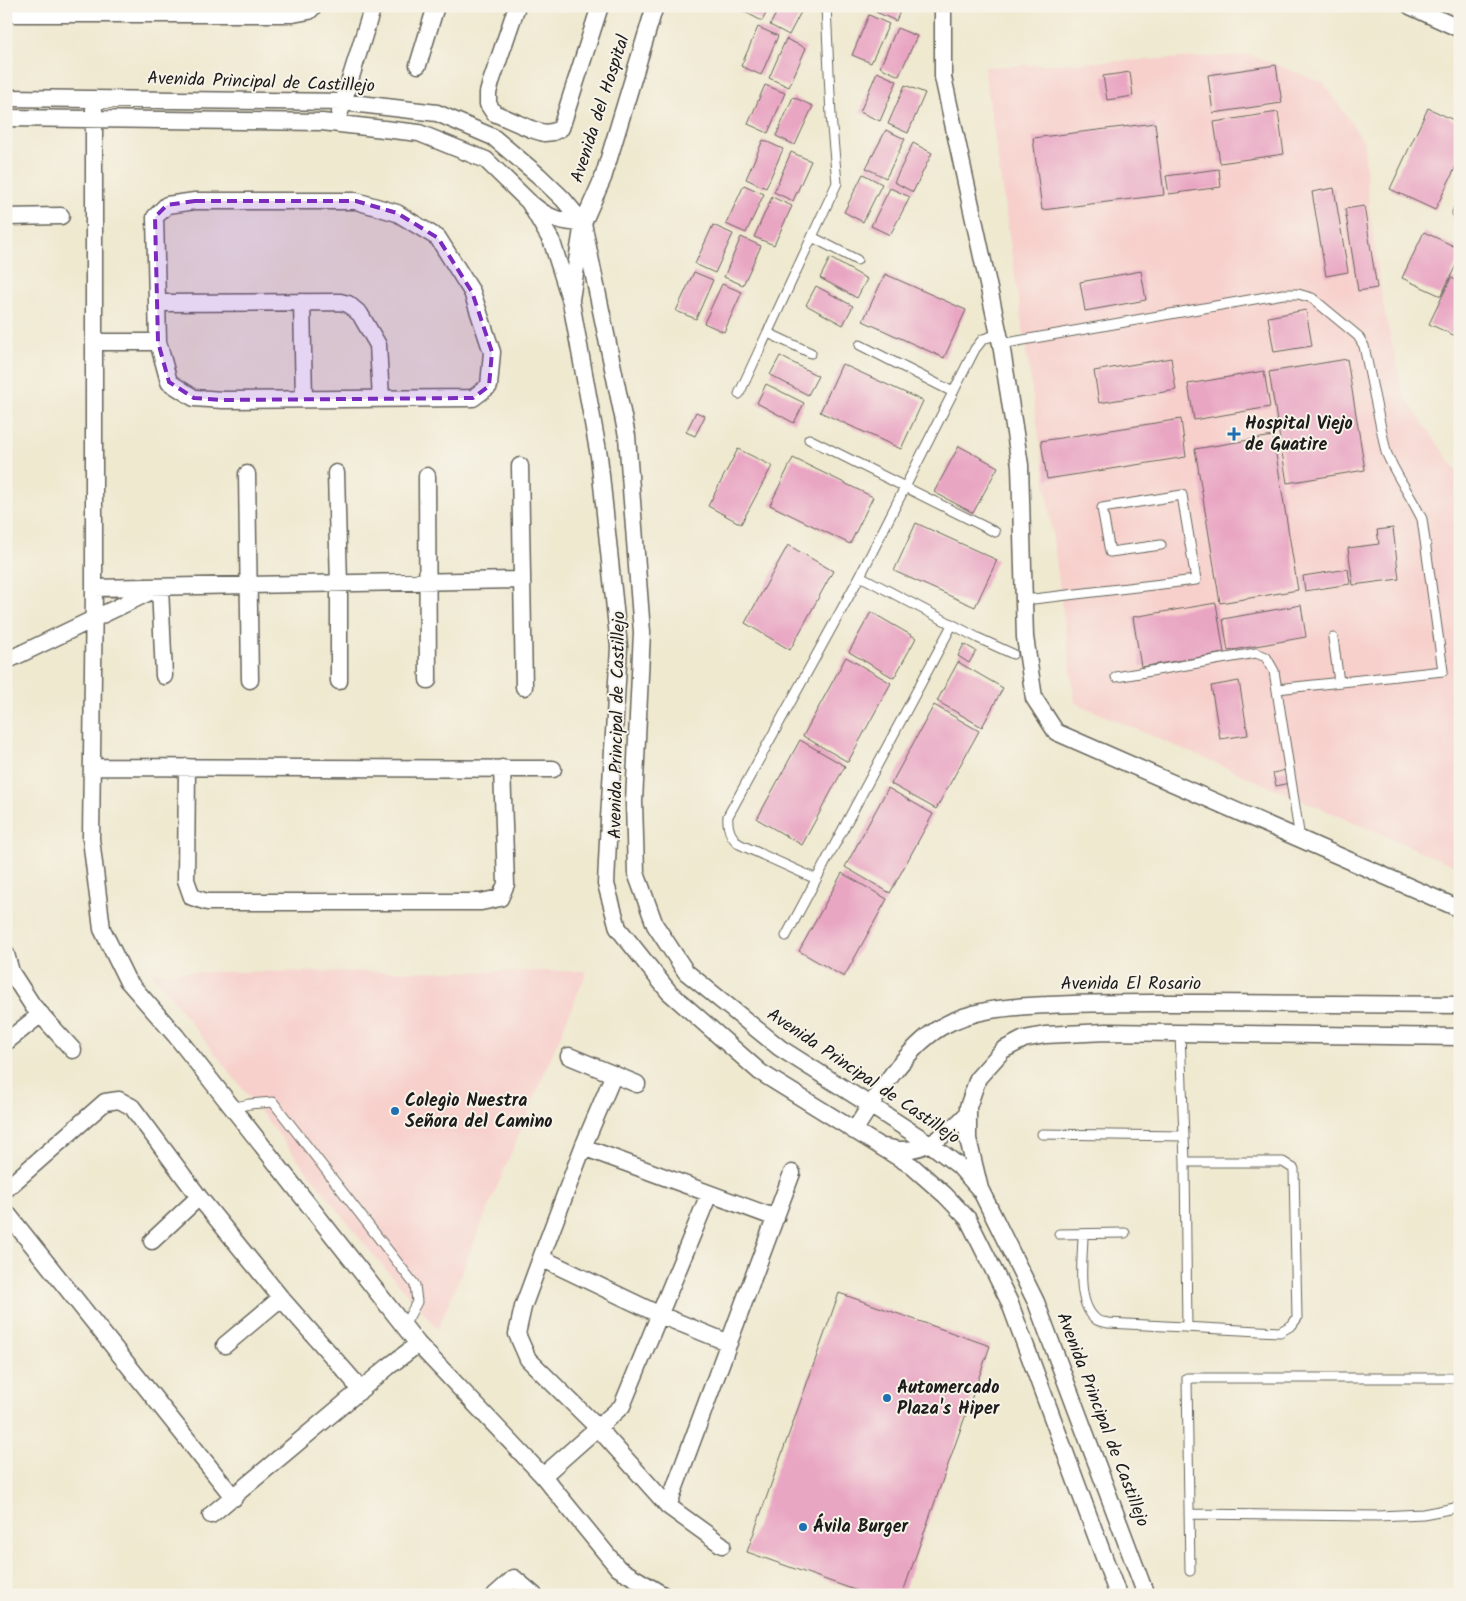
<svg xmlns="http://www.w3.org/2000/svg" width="1466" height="1601" font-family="Kalam,sans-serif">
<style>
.built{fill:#f7d0cc}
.building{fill:#e9a6c3}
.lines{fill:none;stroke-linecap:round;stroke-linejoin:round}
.lane-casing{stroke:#66645b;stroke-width:11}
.street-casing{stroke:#66645b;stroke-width:19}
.lane{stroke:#fff;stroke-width:9}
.street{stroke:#fff;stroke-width:16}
.marked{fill:#7b2cbf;fill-opacity:0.2;stroke:#7b2cbf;stroke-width:4;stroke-dasharray:10 6;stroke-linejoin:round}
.poi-dot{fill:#1f6fb2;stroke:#f7f3e8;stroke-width:2}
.labels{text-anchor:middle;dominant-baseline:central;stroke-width:4;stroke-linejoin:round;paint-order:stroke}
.street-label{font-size:18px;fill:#1c1c1c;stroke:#f7f3e8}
.poi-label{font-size:18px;font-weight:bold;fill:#1c1c1c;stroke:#f7f3e8;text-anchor:start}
</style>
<rect width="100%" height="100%" fill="#f7f3e8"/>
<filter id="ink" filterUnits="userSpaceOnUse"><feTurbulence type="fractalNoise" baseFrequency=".02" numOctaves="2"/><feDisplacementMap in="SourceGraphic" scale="10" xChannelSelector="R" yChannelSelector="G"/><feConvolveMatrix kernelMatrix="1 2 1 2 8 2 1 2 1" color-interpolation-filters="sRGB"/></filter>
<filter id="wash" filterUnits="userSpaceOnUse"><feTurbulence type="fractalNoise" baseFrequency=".0096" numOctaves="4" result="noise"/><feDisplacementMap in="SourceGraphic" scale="20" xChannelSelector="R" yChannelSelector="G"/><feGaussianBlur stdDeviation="1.12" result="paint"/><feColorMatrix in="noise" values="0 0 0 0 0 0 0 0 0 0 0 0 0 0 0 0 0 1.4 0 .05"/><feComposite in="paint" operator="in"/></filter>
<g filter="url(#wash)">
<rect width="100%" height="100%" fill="#efe9d0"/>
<path class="built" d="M1251 55 1324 83 1364 142 1369 208 1384 309 1404 396 1460 476V727L1457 729 1460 732V868L1075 703 1044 471 984 67Z
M587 971 438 1329 369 1250 151 972Z"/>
<g id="blocks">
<path class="building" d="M746 6H770L762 21 743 11Z
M780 6H804L789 35 770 25Z
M878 6H902L896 21 876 12Z
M869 15 889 24 871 63 852 55Z
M758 27 778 36 761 75 741 66Z
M897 28 917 36 899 76 880 67Z
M786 39 806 48 789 87 769 78Z
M1276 65 1282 103 1213 113 1208 75Z
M877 72 897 81 880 121 860 112Z
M1130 72 1133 96 1107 100 1103 76Z
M765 85 785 93 768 133 748 124Z
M905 85 925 93 908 133 888 124Z
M793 97 813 106 795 145 776 136Z
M1428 108 1460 123V158L1435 210 1390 189Z
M1278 112 1284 154 1220 163 1214 122Z
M1155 123 1164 195 1042 210 1033 138Z
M886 130 905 139 886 178 866 168Z
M763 140 783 149 766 188 746 179Z
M913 143 932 153 913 192 894 182Z
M791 152 811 161 793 201 774 192Z
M1219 169 1221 187 1169 194 1166 176Z
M863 174 882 184 863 222 844 212Z
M744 185 764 194 746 233 726 224Z
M890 188 910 197 890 235 871 226Z
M1334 188 1348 272 1326 276 1312 192Z
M772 197 792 206 774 245 754 237Z
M1364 206 1377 288 1358 291 1345 209Z
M713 225 733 234 715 273 695 264Z
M1424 232 1460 249V257L1441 296 1402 278Z
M741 237 761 246 743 285 724 277Z
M830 258 867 279 857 298 820 278Z
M1141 271 1146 300 1085 311 1080 282Z
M694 272 713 280 696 319 676 311Z
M885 274 966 310 944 358 863 321Z
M1451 278 1460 282V338L1429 324Z
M722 284 742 292 724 332 704 323Z
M816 286 853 306 843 325 806 305Z
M1306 310 1312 346 1274 352 1268 317Z
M780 356 818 376 808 395 770 375Z
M1171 358 1176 390 1099 403 1094 371Z
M1347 359 1365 470 1287 483 1269 372Z
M842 364 923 401 901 449 820 412Z
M1264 371 1270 407 1194 420 1188 384Z
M766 384 804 403 794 423 757 403Z
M696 412 705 416 695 436 686 432Z
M1181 419 1186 457 1047 479 1041 441Z
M1273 436 1298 590 1220 603 1195 449Z
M959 446 998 467 973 513 934 492Z
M738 449 772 466 741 524 708 506Z
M793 458 873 497 850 544 770 505Z
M916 523 997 560 975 607 894 571Z
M1393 528 1399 579 1353 585 1348 548 1379 544 1377 530Z
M788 545 833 571 790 650 745 623Z
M1348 569 1350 584 1305 591 1303 576Z
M1216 603 1224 653 1141 667 1133 617Z
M1301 605 1306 637 1228 651 1223 619Z
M871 612 916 638 894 678 849 652Z
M964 644 976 651 969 663 958 656Z
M846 657 891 683 848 762 803 736Z
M958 662 1003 688 982 727 937 701Z
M1239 681 1248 735 1220 739 1211 686Z
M934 705 979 731 936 809 891 784Z
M800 740 845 766 802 845 757 819Z
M1286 770 1289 783 1276 786 1273 773Z
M888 788 933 814 890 893 845 867Z
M842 873 887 899 844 977 799 951Z
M839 1293 990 1346 902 1595H869L747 1552Z"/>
</g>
</g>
<g filter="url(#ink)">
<use href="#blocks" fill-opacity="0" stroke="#66645b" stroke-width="1"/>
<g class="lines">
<defs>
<path id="lane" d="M1460 205 1457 213 1460 217
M812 237 857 260
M768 333 811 353
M1001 344 1283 294H1298L1312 298 1358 336 1364 346 1386 452C1396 476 1411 496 1422 519L1443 671 1277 689
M860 345 953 392
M739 394 837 183 831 116 826 6
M809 439 995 532
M860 576 978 638 1013 654
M1025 600 1196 580 1182 495 1102 508 1110 552 1161 545
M1333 638 1339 682
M1116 677 1256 653 1266 657 1274 671 1300 839
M816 879 739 844C730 836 727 828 728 816L860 576 975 349 983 339 999 334
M786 936 952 625
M1180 1034 1185 1162 1187 1327
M232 1108 249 1104 273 1102 415 1285 417 1302 404 1326
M1042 1134 1184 1136
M1059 1234 1125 1233
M1083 1234C1083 1258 1075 1304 1097 1320 1100 1322 1105 1322 1108 1323L1280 1332 1292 1325 1297 1318 1294 1169 1283 1162H1185
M1189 1514 1378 1516 1423 1514 1455 1508
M1190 1571 1187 1378H1460"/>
<path id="street" d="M517 6 491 82 488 93V104L494 113 531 129 544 133 553 132 561 128 600 6
M943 6V77L1001 344 1020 465 1025 637 1034 698 1056 732 1460 909
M1410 6 1460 29
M6 14H293L309 11 314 6
M418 65 436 6
M6 98 343 102 437 113 493 137 538 175 563 199 583 223 627 436 642 632 634 802 636 873 655 925 686 972 780 1048 870 1105 933 1146 959 1166 981 1191 1036 1302 1146 1595
M94 109V588L91 839 102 929 127 980 176 1036 418 1344 543 1476 618 1568 663 1595
M340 112 373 6
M6 118 322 122 419 133 486 160 529 202 552 242 571 302 599 456 619 647 609 819 606 884 618 928 669 992 760 1072 912 1166 945 1195 968 1219 1009 1301 1118 1595
M195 201H356L397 213 438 238 472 292 492 352 489 386 473 398 223 400 194 398 169 382 158 342 155 217 167 205Z
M534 206C549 219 563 222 583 223
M6 217 61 216
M571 299 583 223 603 178 655 6
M302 302 304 399
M158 303 340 302 348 304 360 314 378 345 381 399
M94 342H158
M520 466 524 687
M336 473 339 584V681
M247 474 250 680
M427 476 428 680
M94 588 521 580
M6 661 160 587 164 676
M92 767 553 769
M187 767 186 880 192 897 207 902H481L500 898 506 884 502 768
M6 954 11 972 33 1006 73 1050
M6 1042 41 1014
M569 1056 637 1084
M614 1074 583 1147 541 1258 523 1307 517 1334 528 1359 598 1428 668 1506 722 1545
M854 1131C876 1096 906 1048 941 1027 974 1008 1011 1007 1048 1005 1099 1002 1151 1003 1203 1003 1288 1004 1374 1005 1460 1005
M583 1147 776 1218
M884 1147C889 1148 895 1149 900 1150 926 1151 951 1132 968 1113
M6 1189 105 1102 119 1100 132 1107 199 1197 281 1298 353 1380 359 1392
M980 1189 968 1139V1107L978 1078 1003 1050 1024 1039 1045 1035 1106 1032 1460 1037
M6 1212 234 1498
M152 1241 199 1197
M541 1258 660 1315 729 1343
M225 1345 281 1298
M543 1476 622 1406 709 1194
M668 1506 792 1173
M211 1515 388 1367 418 1344
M495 1595 514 1578 534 1595"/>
</defs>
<use href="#lane" class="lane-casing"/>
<use href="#street" class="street-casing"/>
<use href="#lane" class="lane"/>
<use href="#street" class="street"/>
</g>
</g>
<path class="marked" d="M195 201H356L397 213 438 238 472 292 492 352 489 386 473 398 223 400 194 398 169 382 158 342 155 217 167 205Z"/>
<g class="poi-dot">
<path d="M1231.5 426.5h5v5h5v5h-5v5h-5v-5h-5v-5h5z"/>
<circle cx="395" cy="1111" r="5"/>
<circle cx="887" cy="1398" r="5"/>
<circle cx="803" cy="1527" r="5"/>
</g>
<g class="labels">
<g class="street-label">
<text transform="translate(261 83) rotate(2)">Avenida Principal de Castillejo</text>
<text transform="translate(601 109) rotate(-72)">Avenida del Hospital</text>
<text transform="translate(618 725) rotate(-89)">Avenida Principal de Castillejo</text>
<text x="1131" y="984">Avenida El Rosario</text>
<text transform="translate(863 1077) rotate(34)">Avenida Principal de Castillejo</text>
<text transform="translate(1102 1420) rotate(69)">Avenida Principal de Castillejo</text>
</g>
<g class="poi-label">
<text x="1245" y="424">Hospital Viejo<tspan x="1245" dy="21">de Guatire</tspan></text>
<text x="405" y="1101">Colegio Nuestra<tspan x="405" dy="21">Señora del Camino</tspan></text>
<text x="897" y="1388">Automercado<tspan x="897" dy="21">Plaza's Hiper</tspan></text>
<text x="813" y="1527">Ávila Burger</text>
</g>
</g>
<rect width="1466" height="1601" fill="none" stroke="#f7f3e8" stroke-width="25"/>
</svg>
